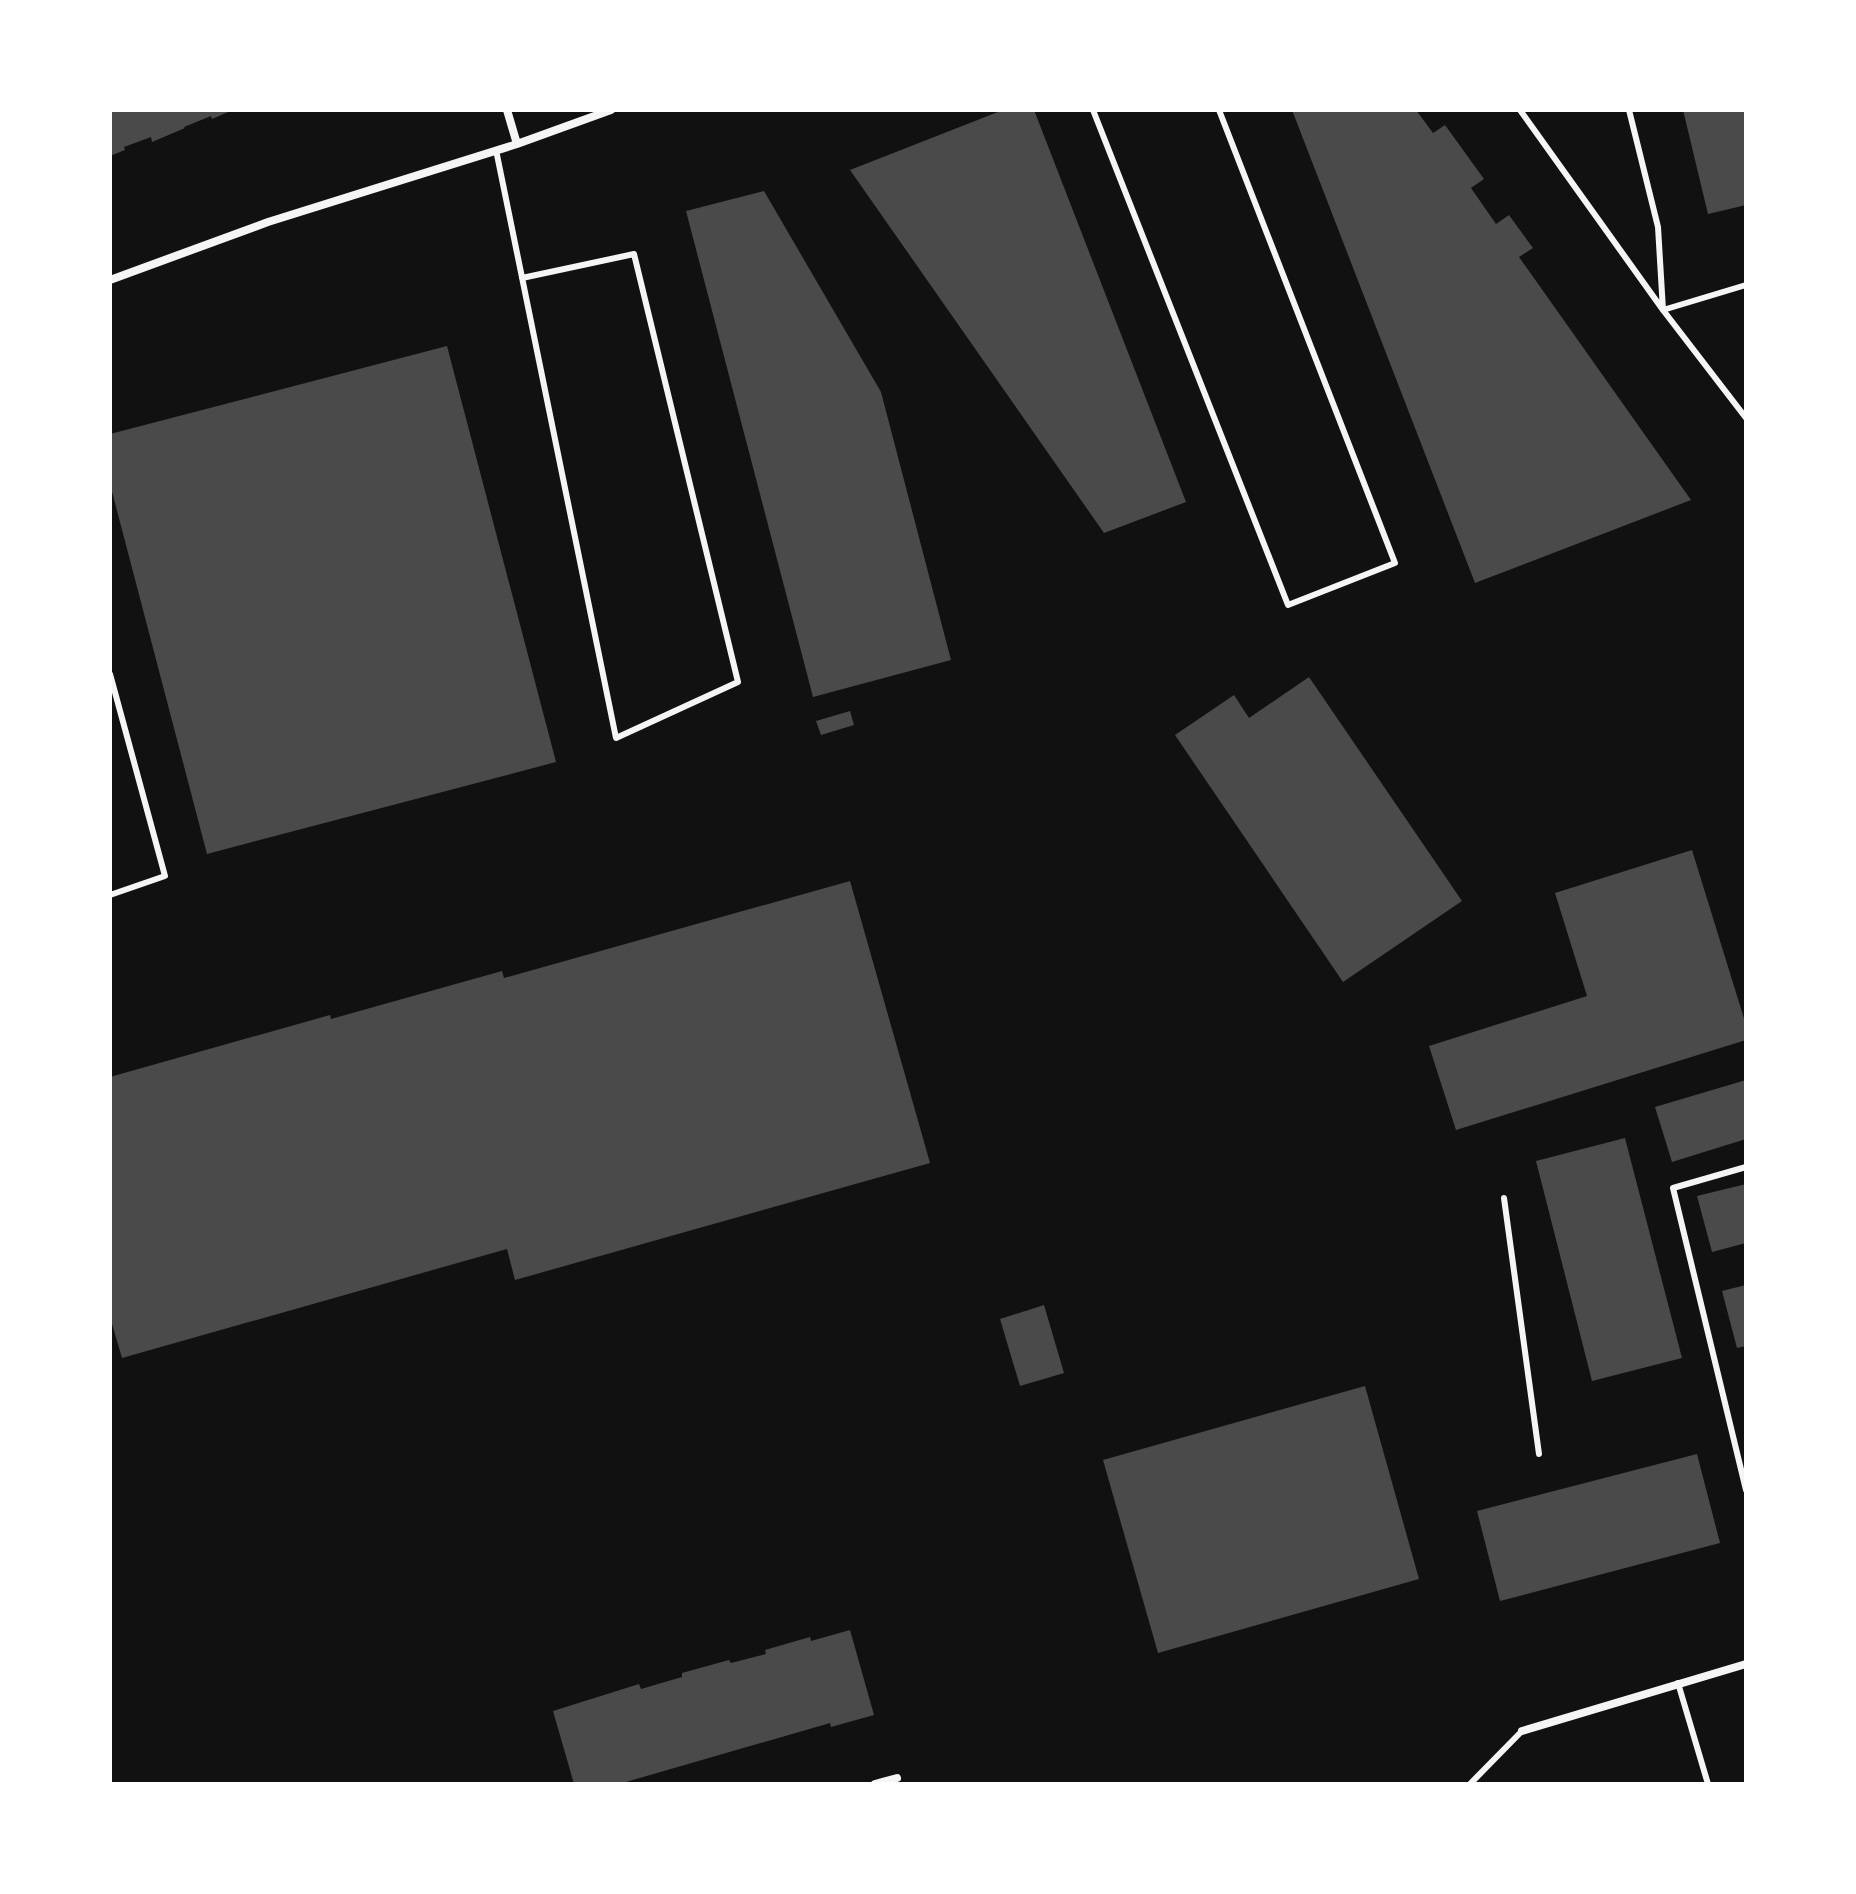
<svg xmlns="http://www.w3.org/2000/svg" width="1856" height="1894" font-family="Inter,sans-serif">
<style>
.building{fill:#4a4a4a}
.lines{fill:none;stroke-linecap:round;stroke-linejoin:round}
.service{stroke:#f5f5f5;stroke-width:6}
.minor{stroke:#f5f5f5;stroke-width:8}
</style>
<rect width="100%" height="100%" fill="#111"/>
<path class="building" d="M110 110H233L212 119 211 116 184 127 185 128 152 142 151 137 124 147 125 150 110 156Z
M1003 110H1034L1186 502 1104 533 850 170Z
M1292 110H1416L1433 133 1445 125 1484 179 1471 188 1496 224 1509 215 1533 248 1519 257 1691 500 1475 583Z
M1683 110H1746V205L1708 214Z
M764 191 881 392 951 660 813 697 686 211Z
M447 346 556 762 207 854 110 484V434Z
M1309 677 1462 901 1343 982 1175 735 1234 695 1249 718Z
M850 711 854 725 821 735 816 721Z
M1692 850 1746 1025V1040L1456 1130 1429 1046 1587 996 1555 893Z
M850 881 930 1163 515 1280 507 1249 122 1358 110 1317V1077L330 1015 331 1019 502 971 504 978Z
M1746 1080V1139L1672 1162 1655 1107Z
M1625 1138 1682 1358 1592 1381 1536 1161Z
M1746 1184V1243L1712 1252 1697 1196Z
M1746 1285V1346L1737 1348 1722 1291Z
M1044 1305 1064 1373 1020 1386 1000 1319Z
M1365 1386 1419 1579 1158 1653 1103 1460Z
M1697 1454 1720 1543 1500 1601 1477 1511Z
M850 1630 874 1715 831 1727 830 1723 619 1784H574L553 1711 639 1684 641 1689 682 1677V1673L729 1660 731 1663 766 1654 765 1650 810 1637 811 1641Z"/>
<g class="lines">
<path class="service" d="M1093 110 1288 605 1395 563 1219 110
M1520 110 1663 310 1746 418
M1629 110 1658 227 1663 310 1746 285
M496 150 616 738 738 682 634 254 522 278
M110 674 165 876 110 895
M1746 1167 1673 1188 1746 1490
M1504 1198 1539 1454
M1678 1683 1708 1784
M1470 1784 1522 1731"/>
<path class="minor" d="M507 110 517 144
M110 280 268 222 517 144 611 110
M1522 1731 1746 1664
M875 1784 897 1778"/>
</g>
<rect width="1856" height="1894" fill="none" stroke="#ffffff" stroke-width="224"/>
</svg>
